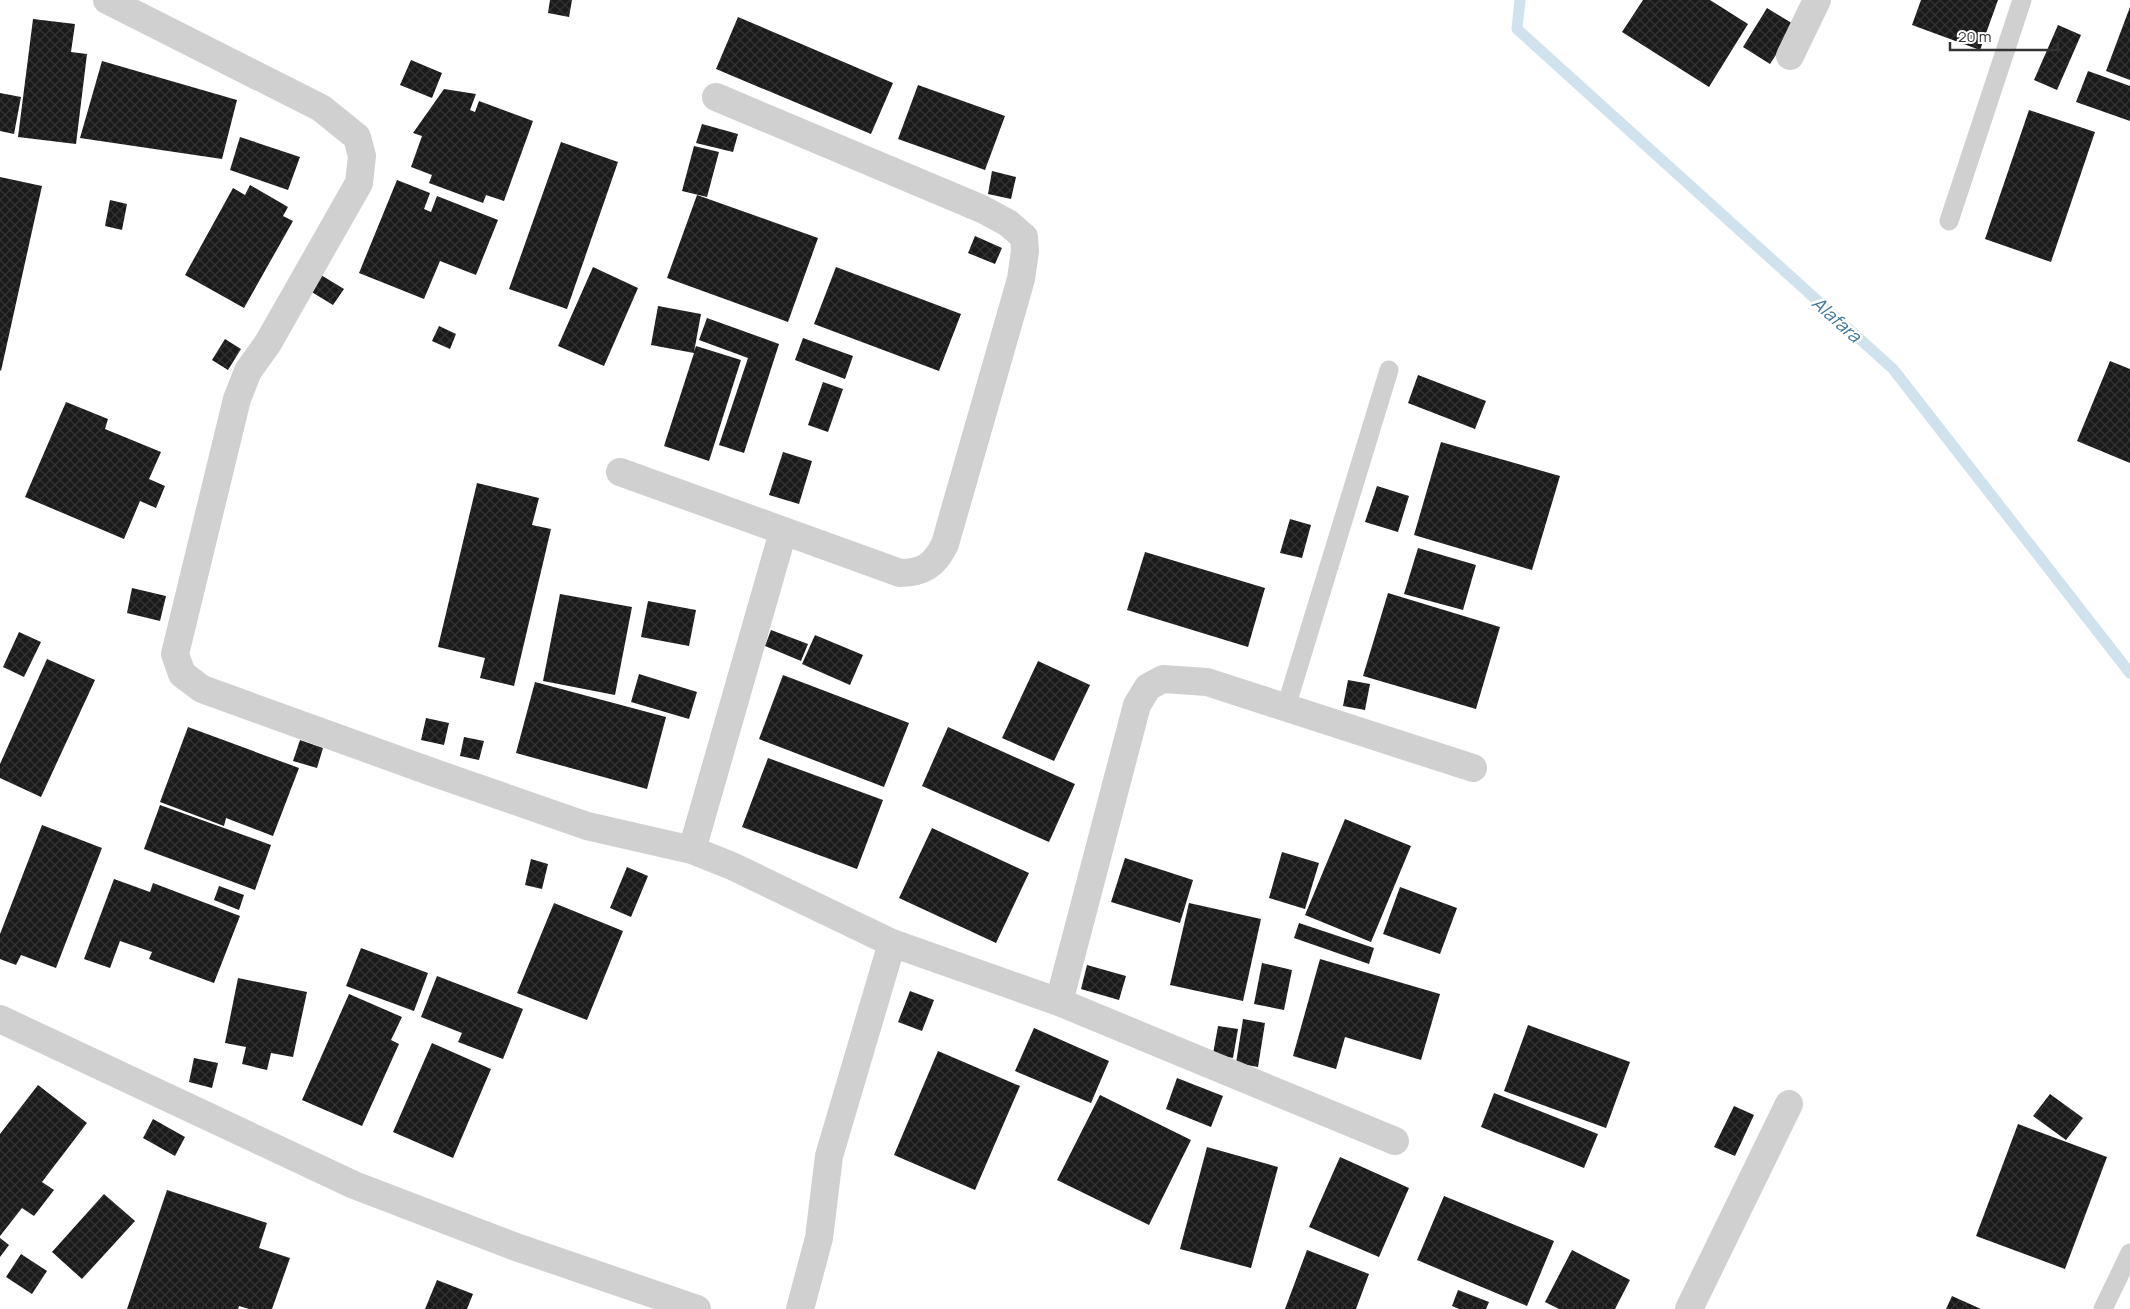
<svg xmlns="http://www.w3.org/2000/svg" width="2130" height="1309" font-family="Manrope,sans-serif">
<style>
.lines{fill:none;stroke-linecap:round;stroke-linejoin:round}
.stream{stroke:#cfe2ee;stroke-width:11}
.building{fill:url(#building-cross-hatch)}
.lane{stroke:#d0d0d0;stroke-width:19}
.street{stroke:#d0d0d0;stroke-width:28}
.labels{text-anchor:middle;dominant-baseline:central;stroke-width:5;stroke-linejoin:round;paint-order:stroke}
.water-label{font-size:18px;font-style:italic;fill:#3f7597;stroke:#fff}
</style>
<defs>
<pattern id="building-cross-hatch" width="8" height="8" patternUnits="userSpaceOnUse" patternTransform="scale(1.25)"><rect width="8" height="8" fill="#1a1a1a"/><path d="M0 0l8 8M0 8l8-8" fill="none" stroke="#333"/></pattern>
</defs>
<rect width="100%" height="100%" fill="#fff"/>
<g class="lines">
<path class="stream" d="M1520 0 1517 29 1893 369 2130 673"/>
</g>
<path class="building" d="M550 0H572L569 17 548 13Z
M1643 0H1710L1748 24 1709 87 1622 32Z
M1921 0H1998L1980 50 1912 25Z
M2130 7V80L2106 71Z
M1767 8 1795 25 1770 64 1743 47Z
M738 17 893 83 871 134 716 69Z
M33 19 75 24 71 52 87 54 76 144 18 137Z
M2058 25 2081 35 2057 90 2034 80Z
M411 60 442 73 432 98 400 85Z
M102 61 237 100 222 159 80 138Z
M2088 71 2130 86V121L2076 102Z
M918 85 1005 116 985 170 898 139Z
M444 89 476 94 470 110 475 112 479 101 533 121 504 201 486 195 483 203 429 183 432 175 411 167 422 136 413 133Z
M0 93 21 97 14 134 0 131Z
M2029 110 2095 132 2051 262 1985 239Z
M702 124 738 134 733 152 696 143Z
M240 137 300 157 288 190 230 170Z
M561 142 618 162 567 309 509 289Z
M694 146 719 152 707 197 682 191Z
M992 171 1016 177 1011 199 988 194Z
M0 177 42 186 1 371 0 370Z
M397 180 430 193 424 209 431 212 437 196 498 220 476 275 440 261 424 299 359 273Z
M250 185 288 207 283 216 293 221 244 308 185 275 233 188 245 195Z
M697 195 818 238 788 322 667 278Z
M110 200 127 204 122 230 105 226Z
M975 236 1002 248 995 264 968 253Z
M593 267 638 288 604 366 558 346Z
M836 267 961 314 939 371 814 324Z
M321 275 344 289 333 305 310 291Z
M658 306 701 314 694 352 696 346 741 360 709 461 664 446 694 353 651 345Z
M707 318 779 344 744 453 719 445 748 358 699 340Z
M439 326 456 334 450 349 432 341Z
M803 338 853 356 845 379 795 360Z
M225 339 241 349 228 370 212 360Z
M2110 361 2130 369V463L2077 441Z
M1418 375 1486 401 1475 429 1408 403Z
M823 382 843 389 828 432 808 425Z
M66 402 108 419 105 429 161 452 149 479 165 486 156 508 140 501 124 539 25 497Z
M1441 442 1560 476 1532 570 1414 535Z
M783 452 812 461 799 504 769 495Z
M477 483 539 498 532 525 551 529 514 686 480 678 485 658 438 647Z
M1377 486 1409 496 1398 532 1365 522Z
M1290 519 1311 525 1302 558 1280 553Z
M1418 548 1476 565 1463 610 1404 594Z
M1145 552 1265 588 1248 647 1127 610Z
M132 588 166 596 160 621 127 613Z
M1388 593 1500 627 1476 709 1363 676Z
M560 594 632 607 615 695 543 681Z
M648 601 696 610 689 646 641 637Z
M771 630 808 644 801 661 765 646Z
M19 632 41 642 24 677 3 667Z
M815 635 863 655 850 685 802 664Z
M47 659 95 680 41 797 0 778V764Z
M1038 661 1090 685 1054 761 1002 738Z
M639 674 697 692 689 719 631 702Z
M783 675 909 723 884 787 759 739Z
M1348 680 1370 684 1365 710 1343 706Z
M535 682 666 717 647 789 516 753Z
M426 718 449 723 444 745 421 740Z
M188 727 299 768 273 836 226 818 224 826 160 802Z
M948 727 1075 784 1049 842 922 786Z
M464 737 484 741 479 760 460 756Z
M300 740 323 748 317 768 293 761Z
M768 758 883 800 857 869 742 827Z
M160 805 271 845 255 890 144 849Z
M1345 819 1411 846 1371 942 1305 915Z
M42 825 102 848 56 968 21 955 16 965 0 959V934Z
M932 828 1029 873 996 943 899 898Z
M1282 852 1319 863 1305 909 1269 898Z
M1125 858 1193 880 1180 923 1111 902Z
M531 859 548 864 542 889 525 885Z
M627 867 648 876 631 917 610 908Z
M114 879 150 892 153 883 240 916 214 983 149 959 152 952 120 941 110 968 84 959Z
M219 886 244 895 239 910 214 900Z
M1400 887 1457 908 1440 954 1383 934Z
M554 903 623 931 587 1020 517 993Z
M1189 903 1261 919 1243 1001 1170 985Z
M1299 923 1374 948 1369 964 1294 938Z
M361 948 428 973 414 1011 346 986Z
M1320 959 1440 994 1421 1060 1345 1037 1336 1069 1293 1056Z
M1262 963 1292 970 1284 1010 1254 1004Z
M1087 965 1126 976 1119 1000 1081 989Z
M437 976 523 1009 503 1059 458 1042 462 1033 421 1017Z
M238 978 307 992 293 1057 271 1053 267 1070 242 1064 246 1047 225 1043Z
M910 991 934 1000 922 1031 898 1022Z
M349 994 402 1017 391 1040 399 1044 362 1126 302 1100Z
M1243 1019 1265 1023 1258 1067 1236 1063Z
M1528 1025 1630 1062 1606 1128 1504 1091Z
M1218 1026 1238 1029 1233 1058 1213 1054Z
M1034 1028 1109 1061 1091 1103 1015 1071Z
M432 1043 491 1069 453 1158 393 1132Z
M938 1051 1020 1086 975 1190 894 1155Z
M194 1058 218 1063 212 1088 189 1082Z
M1177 1078 1223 1096 1211 1127 1166 1109Z
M38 1085 87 1123 42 1182 54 1190 34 1216 22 1208 0 1236V1134Z
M1494 1093 1598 1134 1584 1168 1481 1127Z
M2050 1094 2083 1118 2066 1140 2033 1116Z
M1100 1095 1191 1140 1149 1225 1057 1180Z
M1734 1106 1754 1115 1735 1156 1714 1147Z
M153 1119 185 1137 175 1156 143 1138Z
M2018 1124 2107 1157 2065 1269 1976 1236Z
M1207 1147 1278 1167 1251 1268 1180 1249Z
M1340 1157 1409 1188 1379 1257 1309 1227Z
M167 1190 267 1223 259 1248 290 1258 272 1309H249L239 1306 238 1309H127Z
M104 1194 135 1221 82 1279 52 1252Z
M1444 1196 1554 1241 1527 1306 1417 1260Z
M0 1238 9 1245 0 1257Z
M1307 1250 1369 1274 1356 1309H1285Z
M1572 1250 1630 1280 1615 1309H1559L1545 1302Z
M21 1254 47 1271 32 1294 6 1277Z
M437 1280 473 1294 467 1309H425Z
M1458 1290 1489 1302 1486 1309H1459L1452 1306Z
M1952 1296 1981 1309H1946Z"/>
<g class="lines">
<path class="lane" d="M1949 221 2022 0
M1286 707 1389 370
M2103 1309 2130 1253"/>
<path class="street" d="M107 0 321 108 357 137 362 156 359 183 268 343 248 371 237 399 175 654 182 674 202 689 429 771 587 826 692 850 732 866 892 943 1059 1002 1395 1141
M1790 56 1817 0
M620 472 900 573C923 573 935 565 945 544L1021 279 1025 251 1024 237 1008 223 982 209 716 97
M692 850 783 532
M1059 1002 1137 705 1148 687 1163 679 1207 682 1473 768
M0 1019 354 1185 516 1247 697 1309
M800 1309 819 1238 829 1156 892 943
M1689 1309 1789 1104"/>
</g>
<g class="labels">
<g class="water-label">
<text transform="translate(1837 319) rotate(42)">Alafara</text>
</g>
</g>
<path d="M1950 42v8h108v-8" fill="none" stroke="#333333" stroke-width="2.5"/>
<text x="1958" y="42" font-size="15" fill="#333333" stroke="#ffffff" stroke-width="4" paint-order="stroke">20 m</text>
</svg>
